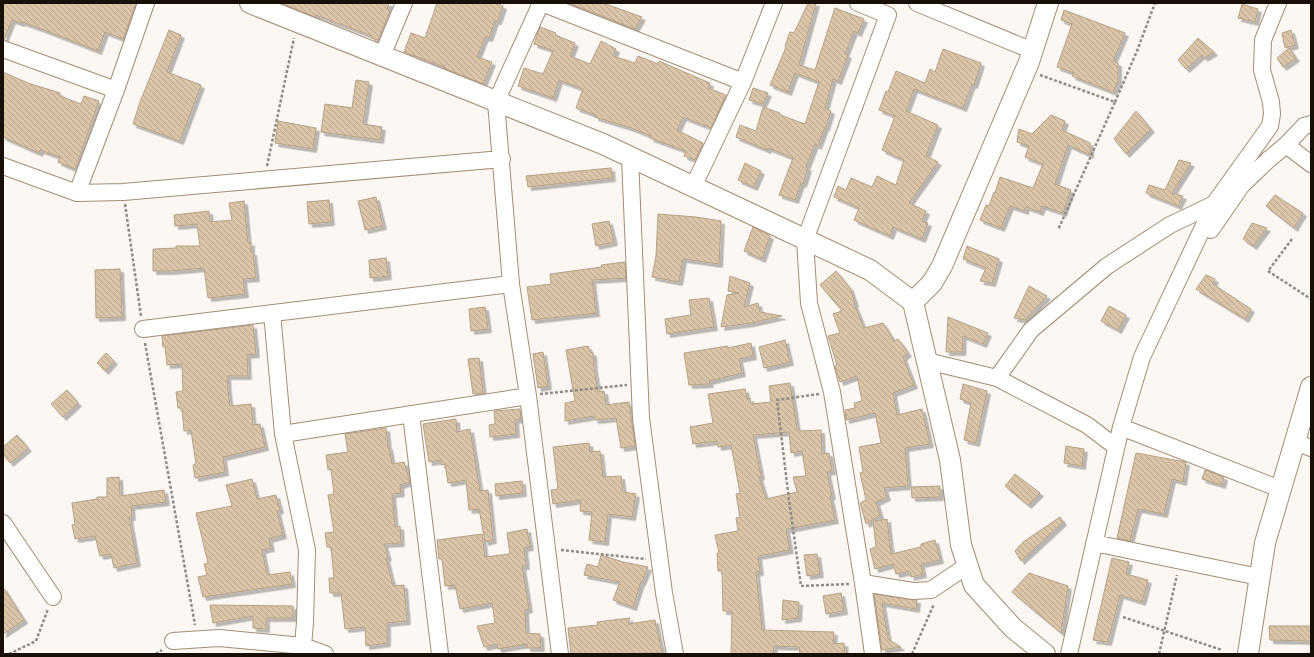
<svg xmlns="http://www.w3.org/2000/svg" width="1314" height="657" font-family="Commissioner,sans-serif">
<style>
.building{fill:url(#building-back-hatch);stroke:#b5a186;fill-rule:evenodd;filter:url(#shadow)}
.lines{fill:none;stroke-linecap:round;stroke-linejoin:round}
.minor-casing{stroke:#a48d74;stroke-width:18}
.tertiary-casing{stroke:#a48d74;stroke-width:22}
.path{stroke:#918b84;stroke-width:2.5;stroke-dasharray:3 2;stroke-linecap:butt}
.minor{stroke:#fff;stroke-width:16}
.tertiary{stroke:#fff;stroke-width:20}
</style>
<defs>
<pattern id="building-back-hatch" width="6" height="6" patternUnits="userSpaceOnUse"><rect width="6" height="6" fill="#dac5a9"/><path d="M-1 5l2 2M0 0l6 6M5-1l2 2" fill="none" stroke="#baa890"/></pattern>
<filter id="shadow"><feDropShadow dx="3.5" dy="3.5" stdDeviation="0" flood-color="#0004"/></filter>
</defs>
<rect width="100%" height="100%" fill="#fcf7f2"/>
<path class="building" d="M3 3H136L123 39 105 32 98 51 44 30 22 22 21 23 12 20 4 40 3 39Z
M281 3H389L387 9 390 11 378 40 371 38 372 36 316 15 315 17Z
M437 3H496L503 6 498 21H495L489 38 485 37 477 57 492 62 483 84 444 68 445 67 404 52 411 33 425 38Z
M568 3H603L642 17 635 29Z
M808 3H816L799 65 815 70 835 8 864 19 858 33 854 31 845 54 848 55 838 81 833 79 825 108 831 111 826 127H825L818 146 815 144 806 167 808 168 803 184 801 183 795 200 779 195 793 158 768 148 767 150 736 137 740 125 756 131 763 107 780 113V115L805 124 819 82 795 73 788 92 770 85 786 47 785 46 790 32 794 33Z
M1242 4 1258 9 1255 22 1238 18Z
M1064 10 1125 33 1113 61 1118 63V81L1113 92 1072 76 1074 73 1057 67 1072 24 1061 20Z
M540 27 556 33 555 35 575 43 570 56 590 64 601 41 616 49 613 56 635 63 638 56 658 64 659 61 710 83 708 88 726 95 711 128 683 117 677 130 703 143 695 160 684 156 686 151 650 138 651 136 631 128 595 117 596 115 576 108 583 89 559 80 553 98 518 86 524 68 543 74 553 51 552 50 534 44Z
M169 30 181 35 167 72 201 85 180 141 133 124 140 102Z
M1291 30 1295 45 1285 48 1282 33Z
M1198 38 1214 52 1204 58 1202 55 1186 69 1178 60Z
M1289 48 1296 58 1283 67 1277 58Z
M943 49 981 63 974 85 972 84 963 108 914 89 906 111 938 125 926 156 938 162 909 203 926 211 922 221 928 223 922 239 893 227 890 236 854 220 859 208 834 197 838 186 846 190 851 178 872 187 877 176 896 185 904 160 882 150 895 116 879 110 886 91 888 92 896 71 925 83 930 69 935 72Z
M3 72 28 83 60 93V96L81 104 84 96 99 101 75 169 58 162 60 157 40 150 39 153 3 137Z
M356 80 369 82 363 124 382 127 380 140 321 132 325 104 352 108Z
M753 88 768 93 763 104 749 100Z
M1136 111 1151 129 1126 154 1114 139Z
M1051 115 1065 121 1062 130 1090 143V155L1068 145 1055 184 1071 190 1063 213 1042 206 1040 212 1026 207 1025 211 1010 206 1001 228 980 220 986 205 989 206 994 192 995 193 1000 177 1033 188 1043 164 1025 157 1029 146 1017 142 1019 129 1032 134Z
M278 121 316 128 313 149 275 143Z
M1179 160 1191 163 1172 193 1183 196 1178 206 1146 193 1149 185 1165 190Z
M745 163 761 171 754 187 738 180Z
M611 168 612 178 528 187 526 176Z
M1275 195 1303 213 1294 228 1266 206Z
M376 197 383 226 365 230 358 201Z
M329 200 331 222 309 224 307 202Z
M244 201 248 243 251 242V252H253L256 278 243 279 245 294 208 298 204 268 170 271H153V249L176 248V246H200L197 224 175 226 174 215 209 211 210 222 232 220 229 203Z
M658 214 696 217 721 221 719 264 683 259 679 282 652 277 656 256Z
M609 221 614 242 596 246 592 224Z
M1252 223 1267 228 1253 246 1243 239Z
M753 227 770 236 762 259 744 251Z
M967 246 999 259 992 283 980 281 986 268 963 259Z
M386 258 388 276 370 278 369 260Z
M625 262 626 278 592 280 596 313 532 320 527 287 551 284 550 274 602 267 601 265Z
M120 269 122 317 96 318 95 270Z
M836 271 850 288 855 303 854 304 864 328 883 323 894 341 898 339 908 353 903 357 914 385 893 393 897 415 922 409 930 444 905 448 908 486 884 488 887 497 876 502 880 515 866 524 860 503 866 500 860 473 863 472 859 447 881 443 875 413 846 420 845 410 855 408 854 403 862 401 857 376 840 382 835 366 837 365 828 336 840 333 833 314 842 311 820 285Z
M1206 275 1215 279 1213 284 1251 309 1245 319 1196 289Z
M730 276 750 283 744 307 758 303 760 312 782 316 751 323 721 327 727 295 739 293 728 291Z
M1029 286 1047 296 1025 320 1014 318Z
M709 298 714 327 667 334 665 319 691 315 689 300Z
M1109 306 1126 315 1118 330 1101 321Z
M485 307 488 329 471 331 469 309Z
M948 317 988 333 983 344 963 336 962 352H946Z
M253 325 256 354 247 355 248 376H227L228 391 230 406 251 404 253 425 260 424 265 447 223 457 225 472 195 478 193 465 196 464 191 430 184 431 182 408H178L176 392 183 391 182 364 167 365 165 347H163L162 336Z
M785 340 790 362 764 368 759 347Z
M751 343 753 356 739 359 742 373 709 381 710 384 689 385 684 353 728 346V348Z
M588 346 590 352 593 353 594 369 598 392 604 391 606 405 629 402 635 446 621 448 616 418 595 420 594 416 565 421V403L575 401 566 350Z
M543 352 548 386 538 388 533 354Z
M106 353 114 361 105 371 97 363Z
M479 358 483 393 473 394 468 359Z
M790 383 797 429H800V431L821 430 822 454 829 453 832 471 827 472 832 496H830L835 520 788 529 786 530 790 550 758 556 760 572H756L762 630 834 632 833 644 844 643 845 654H800L799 647 774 646 773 654H731L732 611H723L722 571H718L717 553H719L715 535 738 531 736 518 740 517 736 494 740 493 731 445 718 447 717 441 693 444 690 427 713 423 708 394 745 389 747 399 750 398 751 404 771 402 769 386ZM789 432 791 453 802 451 806 476 793 477 797 492 766 499 759 477 761 476 753 435Z
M963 384 987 391 976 443 964 440 971 403 960 399Z
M67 390 78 403 63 417 51 404Z
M520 409 521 419 515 420 516 434 490 437 489 425 495 424 494 411Z
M456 419 457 432 470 429 480 491 488 490 493 540 485 542 479 509 469 510 466 480 448 483 445 464 441 465V460L429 462 423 424Z
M386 428 388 447 389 446 392 464 404 462 410 482 400 485 401 493 392 494 395 527 400 526 401 543 384 544 388 557 386 558 393 586 404 585 407 621 387 623V643L366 646 365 627 345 629 341 593H330L329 578H334L331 547H327L325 533 334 532 328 495 334 494 331 469 328 470 326 455 348 452 345 434Z
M17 435 28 448 10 463 3 454V447Z
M589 443 590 452 600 451 603 477 621 476 623 492 636 494 632 517 608 514 605 542 589 540 592 512 580 511 581 500 553 504 551 490 558 489 553 447Z
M1066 446 1084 449 1082 466 1064 463Z
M1136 453 1186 462 1183 482 1172 479 1164 514 1138 509 1130 541 1117 538Z
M1205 470 1224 477 1222 485 1202 479Z
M1015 474 1040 493 1028 505 1005 486Z
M119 477 120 496 164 490 166 502 131 506 132 517H129L137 563 114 568 111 554 100 556 95 536 75 539 72 525 75 524 72 503 97 499V497H107V478Z
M252 479 257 499 276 495 280 510 277 511 283 535 269 539 271 548 262 550 267 575 290 572 292 584 203 597 198 577 207 575 204 564 208 563 196 513 232 506 226 485Z
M522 481 523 493 496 496 495 484Z
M940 486V497L912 498 911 487Z
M1060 517 1063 522 1021 561 1015 551 1023 542Z
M887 519 891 554 921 547V544L935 540 940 560 921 564 923 574 911 577 910 571 896 574 893 564 875 569 870 549 876 547 873 521Z
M527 529 530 547 524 548 526 566H522L529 609 525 610 526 633 540 634 541 648H527V644L498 649 497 644 484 647 477 626 495 623 492 603 460 609 455 585 445 586 442 559H439L437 540 482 534 485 557 510 554 507 533Z
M817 554 820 574 807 576 804 555Z
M601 555 623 562 648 567 642 582H641L633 607 613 600 620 582 584 575 587 564 598 567Z
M1112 558 1129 562 1126 574 1148 580 1142 602 1120 595 1108 642 1093 640Z
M1029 573 1068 586 1061 633 1012 592Z
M3 587 24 620 3 634Z
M841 593 844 611 826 614 823 596Z
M874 594 917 600 916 609 882 603 888 639 901 647 882 650Z
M783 600 799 602 798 618 782 620Z
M210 605 293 606V618H266V629L253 628V616L213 623Z
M630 618 628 624 655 620 662 653 571 654 568 628 598 625 597 622Z
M1269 626H1311V641L1270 640Z"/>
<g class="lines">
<defs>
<path id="minor" d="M541 3 496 102 511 284 528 396 560 654
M542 3 743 82
M858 3 888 15 805 240 809 303 832 392 863 583 873 654
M917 3 1033 51
M3 49 116 90
M382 56 404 3
M1286 145 1311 164
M630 157 641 418 664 593 675 654
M3 166 77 193 123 192 502 159
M693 187 743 82 774 3
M77 193 116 90 146 3
M1211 230 1242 185 1268 160 1286 145 1304 126 1311 124
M272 313 283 434 307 550 305 622 303 646
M143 329 511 284
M927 361 997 378 1087 425 1116 447
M997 378 1031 330 1107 266 1170 225 1214 204 1270 126 1272 114 1271 102 1262 70 1263 40 1278 3
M411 414 440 654
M1121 427 1142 357 1214 204
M283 434 528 396
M1294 442 1311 448
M3 523 53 597
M1094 543 1259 577
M863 583 913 591 931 590 968 565
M173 641 219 638 303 646 325 654
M1069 654 1121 427 1280 489"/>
<path id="tertiary" d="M250 3 603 144 870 270 913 302 950 460 961 545 974 585 1013 628 1045 654
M913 302 932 283 942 266 1029 62 1048 3
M1248 654 1265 543 1311 387"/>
</defs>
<use href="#minor" class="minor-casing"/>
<use href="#tertiary" class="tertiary-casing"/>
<path class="path" d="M1040 75 1115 102 1058 230
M1115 102 1137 51 1155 3
M267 166 294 38
M125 204 141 316
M1292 239 1268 271 1311 299
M145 343 195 625
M540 394 627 385
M819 394 777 400 789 500 801 586 849 584
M561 550 646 559
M1123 617 1222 650
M9 654 36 641 48 609
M156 654 162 650
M912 654 934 604
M1159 654 1177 575"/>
<use href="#minor" class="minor"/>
<use href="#tertiary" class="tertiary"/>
</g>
<rect width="1314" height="657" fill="none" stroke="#181007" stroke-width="8"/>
</svg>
